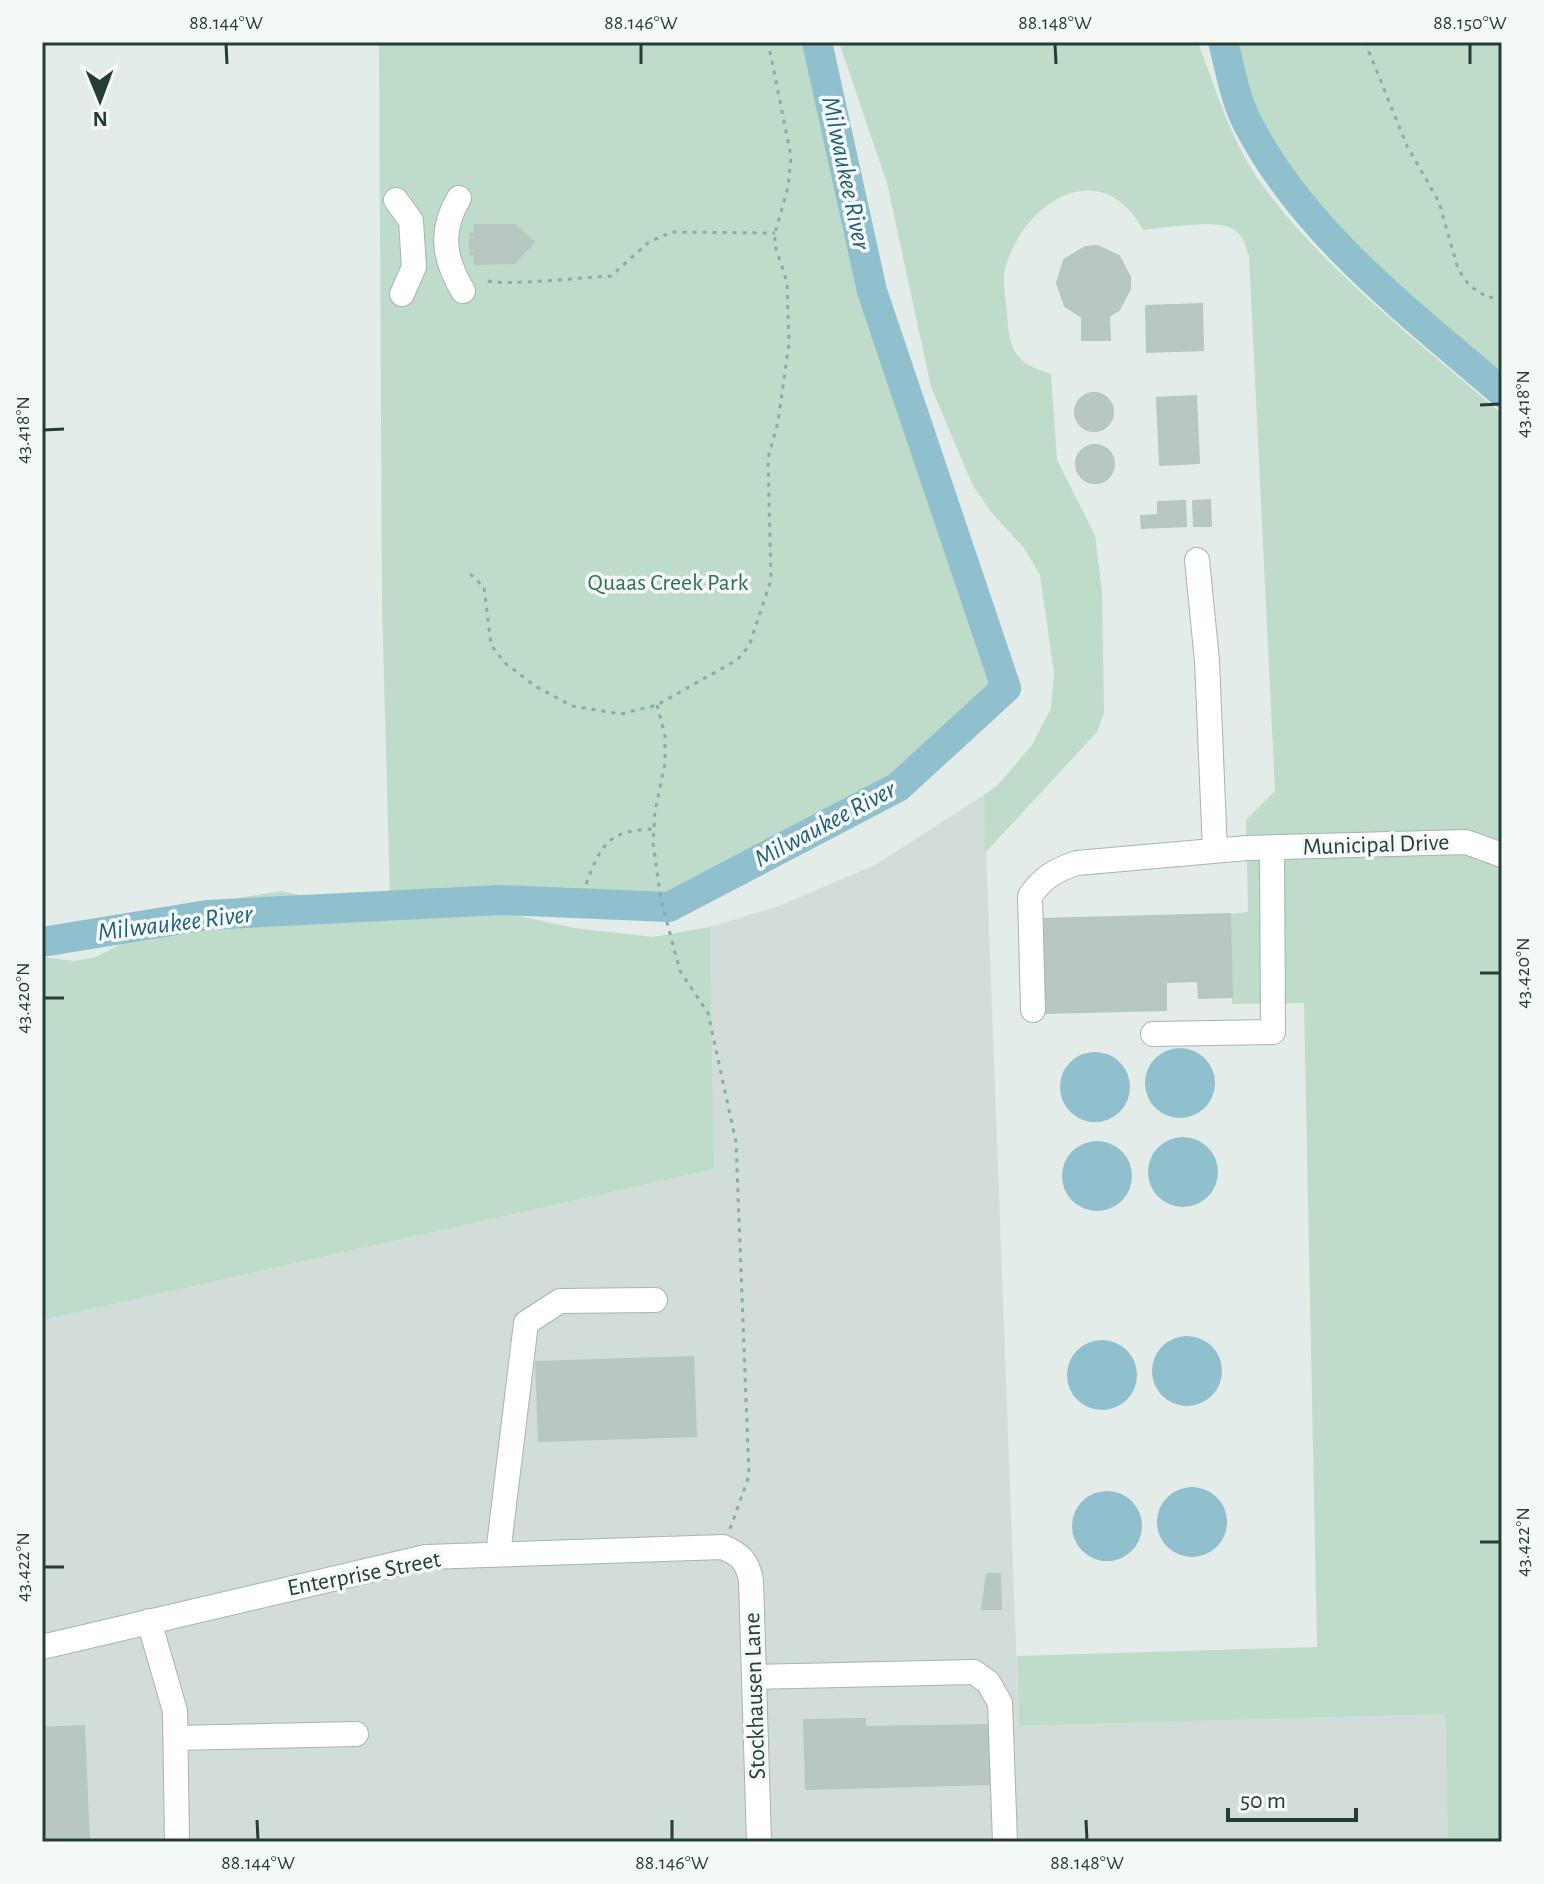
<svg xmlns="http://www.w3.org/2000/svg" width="1544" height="1884" font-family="'Alegreya Sans',sans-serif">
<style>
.built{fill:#d2dcd8}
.green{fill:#bedcc9}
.water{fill:#90bfce}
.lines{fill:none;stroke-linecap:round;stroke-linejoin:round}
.river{stroke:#90bfce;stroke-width:30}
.building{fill:#b9c7c2;stroke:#b6c6c1;stroke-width:2}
.minor-casing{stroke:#a7b4b0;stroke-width:26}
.path{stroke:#86aea5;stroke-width:3;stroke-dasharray:4 6;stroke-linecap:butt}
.minor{stroke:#fff;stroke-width:24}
.ticks{fill:none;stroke:#243d38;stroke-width:3}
.labels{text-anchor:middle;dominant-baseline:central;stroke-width:7;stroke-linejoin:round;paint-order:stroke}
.park-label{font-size:24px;fill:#31714f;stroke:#f4f9f7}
.street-label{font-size:24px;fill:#243d38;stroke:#f4f9f7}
.water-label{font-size:26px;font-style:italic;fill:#226075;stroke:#f4f9f7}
.neatline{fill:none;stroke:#243d38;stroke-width:3}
.ticks-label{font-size:20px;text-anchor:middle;fill:#243d38}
</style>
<rect width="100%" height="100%" fill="#e4ece9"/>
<path class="built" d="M984 795 1019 1726 1445 1714 1448 1842H42V1320L714 1169 710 927 779 906 875 865Z"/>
<path class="green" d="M379 42H817L872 291 1006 688 898 787 669 907 493 906 519 916 574 928 653 937 710 927 714 1169 42 1320V957L74 961 96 957 142 933 226 900 281 891 322 900 390 897 382 607Z
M839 42H1198C1216 90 1232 144 1263 186 1322 268 1425 347 1502 414V1842H1448L1445 1714 1019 1726 1017 1656 1317 1647 1304 1003 1232 1004V997L1230 914 1248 912 1246 820 1275 791 1249 256C1245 246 1243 234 1233 229 1216 219 1164 228 1143 230 1102 153 1023 201 1005 269 1002 282 1006 299 1007 312 1009 350 1014 363 1051 374L1057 460 1095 535 1102 592 1104 713 1097 732 985 853 984 795 998 785 1032 745 1051 708 1054 673 1040 575 1024 548 992 513 973 486 931 387 887 183Z
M1223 42H1502V392C1410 313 1305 234 1248 124 1235 100 1230 68 1223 42Z"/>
<path class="water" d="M1145 1083a35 35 0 1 1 70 0a35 35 0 1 1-70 0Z
M1060 1087a35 35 0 1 1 70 0a35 35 0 1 1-70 0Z
M1148 1172a35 35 0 1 1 70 0a35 35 0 1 1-70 0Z
M1062 1176a35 35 0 1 1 70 0a35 35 0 1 1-70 0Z
M1152 1371a35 35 0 1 1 70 0a35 35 0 1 1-70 0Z
M1067 1375a35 35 0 1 1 70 0a35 35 0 1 1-70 0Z
M1157 1522a35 35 0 1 1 70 0a35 35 0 1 1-70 0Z
M1072 1526a35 35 0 1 1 70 0a35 35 0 1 1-70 0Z"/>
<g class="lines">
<path class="river" d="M1223 42C1230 68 1235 100 1248 124 1305 234 1410 313 1502 392
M42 942 207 915 500 900 669 907 898 787 1006 688 872 291 817 42"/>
</g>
<path class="building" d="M475 225H515L534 242 514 263 475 264V254H470V234H475Z
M1097 246 1119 256 1130 277V289L1119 310 1109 316 1110 340H1082V317L1065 306 1057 283 1064 260 1085 247Z
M1202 304 1203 350 1147 352 1146 306Z
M1075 412a19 19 0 1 1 38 0a19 19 0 1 1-38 0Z
M1196 396 1199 463 1160 465 1157 398Z
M1076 464a19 19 0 1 1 38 0a19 19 0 1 1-38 0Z
M1210 500 1211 526H1194L1193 501Z
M1185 501 1186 526 1142 528 1141 516 1158 515V502Z
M1230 914 1232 997 1199 998 1198 981 1166 982V1010L1043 1013 1040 919Z
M693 1357 696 1436 539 1441 536 1362Z
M987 1574H1000L1001 1609H982Z
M865 1719V1727L989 1725 990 1784 806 1789 804 1720Z
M84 1726 89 1842H42V1728Z"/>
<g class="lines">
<defs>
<path id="minor" d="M459 198C439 231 444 259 463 291
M396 200 411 221 414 267 402 294
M1197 560 1207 661 1215 851
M1033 1010 1030 896C1043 877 1056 870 1077 863L1247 848 1466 842 1502 855
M1153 1034 1273 1032 1272 848
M498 1554 526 1323 560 1301 655 1300
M149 1621 175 1711 177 1842
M42 1647 426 1557 723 1547C741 1555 747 1561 751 1580L759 1842
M754 1677 974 1672 988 1682 1000 1703 1005 1842
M176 1738 356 1734"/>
</defs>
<use href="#minor" class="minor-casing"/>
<path class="path" d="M1365 42 1407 146 1439 202 1458 269 1469 285 1488 298 1502 295
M488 281C506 286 586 277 611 276L649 242 672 232 775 233
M470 574 484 587 491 645 505 663 535 686 572 706 621 714 657 705 737 660 749 646 771 580 768 458 778 422 789 343 787 282 775 246V233L788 187 791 156 768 42
M657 705 665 736V763L655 811 653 843 661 900 680 971 708 1013 736 1142 749 1476 730 1529
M586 884C601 844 609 830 654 829"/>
<use href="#minor" class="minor"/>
</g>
<path class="ticks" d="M226 44 227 64M641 44V64M1055 44 1056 64M1470 44V64M1480 405 1500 404M44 430 64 429M1480 973H1500M44 998H64M1480 1542H1500M44 1567H64M257 1820 258 1840M672 1820V1840M1086 1820 1087 1840"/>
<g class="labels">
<g class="park-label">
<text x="668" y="583">Quaas Creek Park</text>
</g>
<g class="street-label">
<text transform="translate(1376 845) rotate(-2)">Municipal Drive</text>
<text transform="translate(364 1574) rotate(-11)">Enterprise Street</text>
<text transform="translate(755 1696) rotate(-92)">Stockhausen Lane</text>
</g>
<g class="water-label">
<text transform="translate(846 173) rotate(78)">Milwaukee River</text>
<text transform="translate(825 824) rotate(-28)">Milwaukee River</text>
<text transform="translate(175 923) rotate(-7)">Milwaukee River</text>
</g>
</g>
<rect width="1544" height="1884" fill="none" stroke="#f4f9f7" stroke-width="88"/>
<g transform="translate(100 100) rotate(179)" stroke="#f4f9f7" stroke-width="6" paint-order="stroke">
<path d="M0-6L14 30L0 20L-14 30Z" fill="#243d38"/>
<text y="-12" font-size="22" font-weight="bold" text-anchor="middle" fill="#243d38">N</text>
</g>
<path d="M1228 1808v12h128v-12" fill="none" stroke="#243d38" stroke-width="4"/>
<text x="1240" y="1808" font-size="24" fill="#243d38" stroke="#f4f9f7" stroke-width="6" paint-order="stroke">50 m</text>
<rect x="44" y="44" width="1456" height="1796" class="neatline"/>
<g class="ticks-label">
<text x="226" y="29">88.144°W</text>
<text x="641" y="29">88.146°W</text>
<text x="1055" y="29">88.148°W</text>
<text x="1470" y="29">88.150°W</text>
<text transform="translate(1522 404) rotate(-90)" y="7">43.418°N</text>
<text transform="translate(22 430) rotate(-90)" y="7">43.418°N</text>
<text transform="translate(1522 973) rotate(-90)" y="7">43.420°N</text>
<text transform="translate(22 998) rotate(-90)" y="7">43.420°N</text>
<text transform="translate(1522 1542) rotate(-90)" y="7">43.422°N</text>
<text transform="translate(22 1567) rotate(-90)" y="7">43.422°N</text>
<text x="258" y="1869">88.144°W</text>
<text x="672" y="1869">88.146°W</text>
<text x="1087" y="1869">88.148°W</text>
</g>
</svg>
